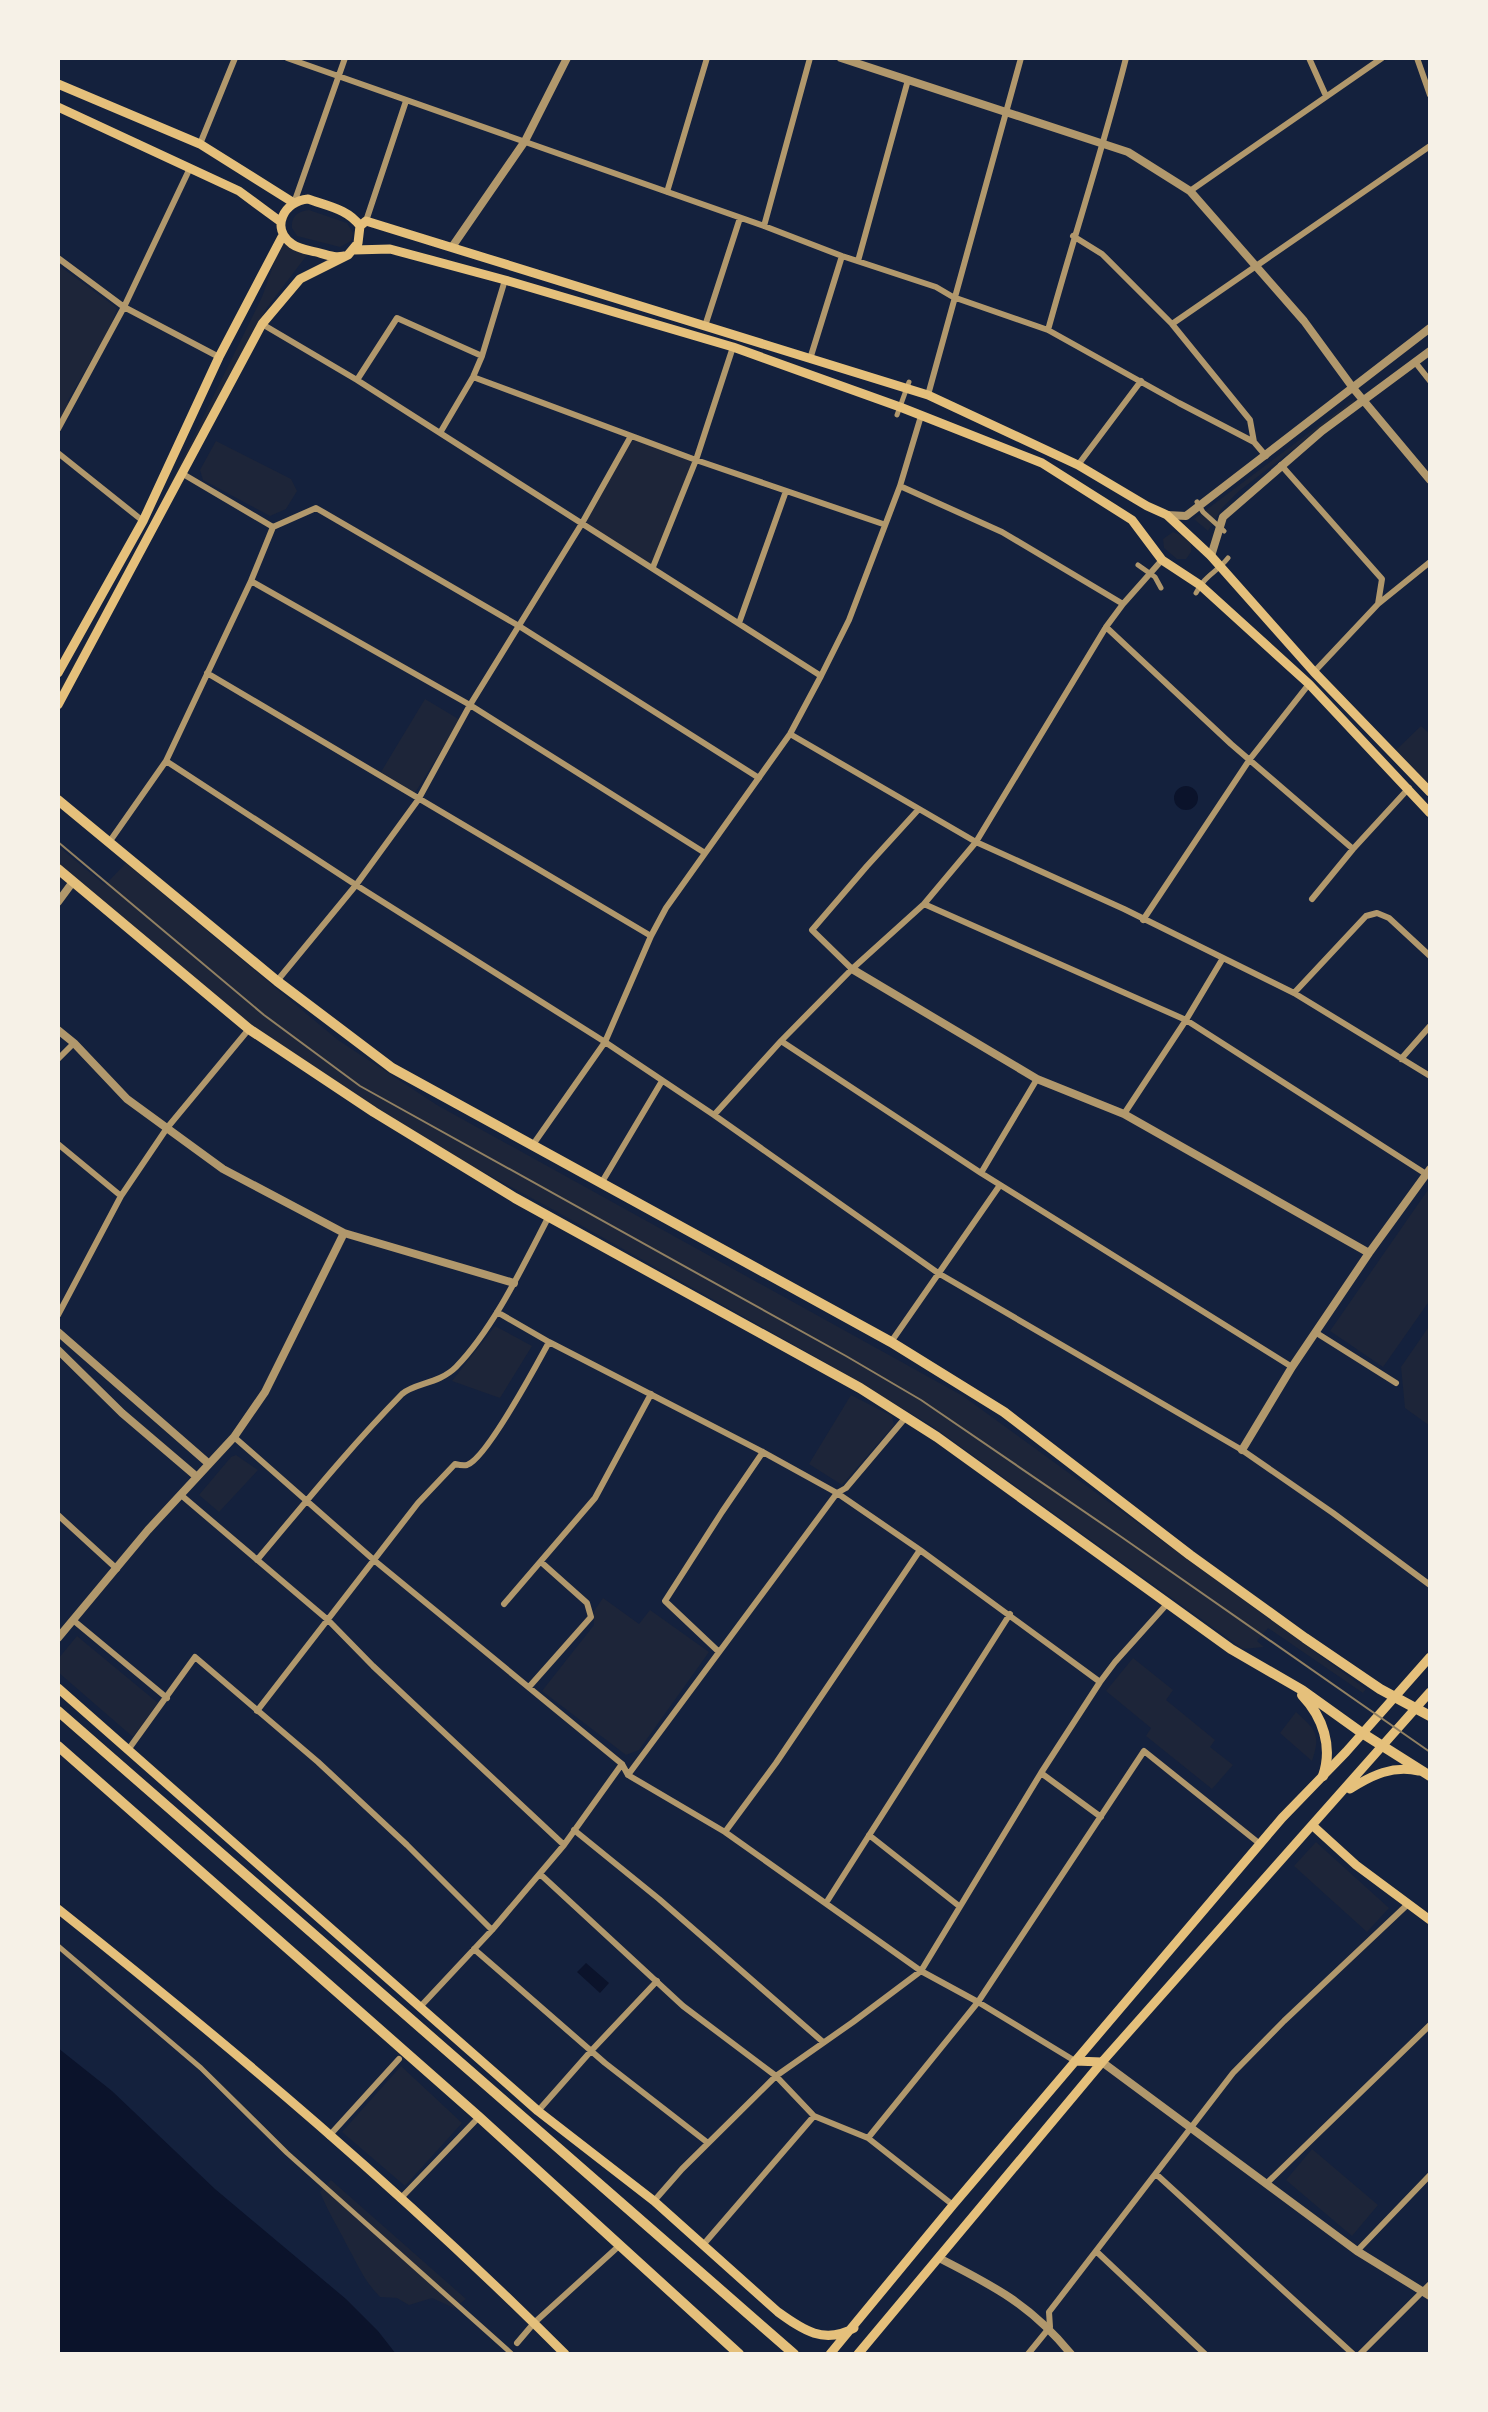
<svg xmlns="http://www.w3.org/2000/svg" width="1488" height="2412" font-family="'Zilla Slab',serif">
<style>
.green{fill:#1d2539}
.water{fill:#0b132b}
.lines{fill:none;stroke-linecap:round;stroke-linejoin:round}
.pedestrian{stroke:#b1986c;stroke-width:5}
.minor{stroke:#b1986c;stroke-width:6}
.tertiary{stroke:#b1986c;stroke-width:8}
.secondary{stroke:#e5c07b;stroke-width:9}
.primary{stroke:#e5c07b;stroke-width:10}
.trunk{stroke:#e5c07b;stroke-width:10}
.tram{stroke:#918062;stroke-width:2}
</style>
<rect width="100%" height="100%" fill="#14213d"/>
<path class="green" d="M309 210 347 223 353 233 351 241 340 247 297 236 292 228C291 216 298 211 309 210Z
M281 243 307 255 266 309 163 511 58 703V694L65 680 159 507 262 297Z
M61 267 117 308 103 348 99 347 67 402 71 405 58 426V268Z
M1354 399 1355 402 1239 491 1222 508 1208 531 1194 519Z
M631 436 696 460 653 567 581 525Z
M216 441 291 479 297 491 286 509 270 516 203 480 200 470Z
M1173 532 1181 535 1191 544V552L1186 559H1177L1164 548 1163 539Z
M425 699 460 720 415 793 381 772Z
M1421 726 1430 734V787L1395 751Z
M58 846 105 885 126 863 338 1040 437 1105 963 1396 1366 1689 1363 1693 1268 1628 1257 1641 1264 1647 1243 1649 932 1426 821 1360 550 1208 378 1116 272 1044 58 867Z
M1430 1187V1300L1383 1367 1330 1331Z
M1430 1325V1426L1405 1408 1401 1367Z
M495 1326 532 1346 500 1398 452 1381Z
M851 1395 892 1416 894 1425 842 1485 809 1464Z
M236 1455 258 1470 219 1512 199 1495 231 1457Z
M603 1598 639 1624 650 1610 709 1652 639 1750 626 1755 542 1691 594 1625V1611Z
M77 1636 158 1703 133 1737 58 1672V1659Z
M1133 1658 1173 1690 1166 1700 1215 1740 1210 1747 1233 1765 1212 1789 1146 1736 1151 1728 1106 1691Z
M1296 1712C1316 1730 1321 1734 1312 1761L1280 1733Z
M1316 1842 1389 1908 1367 1932 1294 1866Z
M401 2066 462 2123 405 2186 342 2132Z
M1312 2149 1378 2205 1352 2236 1286 2180Z
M331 2180 466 2299 454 2308 432 2298 409 2305 397 2298 380 2297C364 2280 360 2269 349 2249 339 2229 328 2212 320 2192Z"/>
<path class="water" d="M1174 798a12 12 0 1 1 24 0a12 12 0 1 1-24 0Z
M586 1963 609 1983 600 1993 577 1972Z
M58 2048 112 2091 215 2189 346 2299 378 2331 396 2354H58Z"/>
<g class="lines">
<path class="pedestrian" d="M897 415 909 382
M1197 502 1203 512 1224 531
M1138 565 1155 577 1161 588
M1196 593C1205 575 1216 573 1228 558
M58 1946 201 2068 287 2153 512 2354"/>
<path class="minor" d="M287 58 764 226 842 256 936 287 953 297 1048 330 1179 403 1254 442
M1309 58 1326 96
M1417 58 1430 95
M200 144 235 58
M1190 191 1382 58
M667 192 707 58
M294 203 345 58
M366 221 406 101
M764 226 810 58
M1073 236 1102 254 1172 324 1250 420 1254 442 1266 456
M58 258 124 307 219 357
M858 261 908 80
M262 324 357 380 397 318 482 356
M1172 324 1430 146
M705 326 740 218
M1048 330C1073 239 1103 149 1126 58
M810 359 842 256
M1415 362 1430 381
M473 377 696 460 883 524
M357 380 821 676
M928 395 1021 58
M58 429 124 307 190 168
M440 433 473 377 482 356 505 280
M58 453 143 521
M1078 465 1141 381
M1281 465 1382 579 1378 604 1314 672
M183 474 273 527 316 508 519 626 759 778
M900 486 1002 532 1123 604
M653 567 696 460 733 347
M251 581 470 705 705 853
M1378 604 1430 562
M739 623 786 491
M1106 627 1231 744 1353 849
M207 673 651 936
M790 734 976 842 1124 909 1294 993 1430 1076
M166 761 356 885 605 1042 714 1115 938 1273 1242 1450 1333 1513 1430 1585
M110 841 166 761 251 581 273 527
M1312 899 1353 849 1409 788
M924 904 1186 1020 1426 1174
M1143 920 1250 759 1309 684
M852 969 812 930 867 866 918 810
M277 981 356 885 418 800 470 705 581 525 631 436
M1294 993 1366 916 1377 913 1389 918 1430 956
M781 1041 981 1173 1292 1367
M58 1059 74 1043
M1401 1059 1430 1026
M1124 1114 1186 1020 1223 958
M714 1115 781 1041 852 969 924 904 976 842 1106 627 1123 604 1162 560
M58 1144 121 1196
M532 1146 605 1042 651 936 666 908 790 734 821 676 849 620 900 486 921 416
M981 1173 1037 1079
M602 1182 662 1081
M58 1315 121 1196 167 1128 249 1029
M1315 1332 1396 1383
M549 1342 763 1452 837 1493 628 1775
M891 1342 1000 1185
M906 1417 846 1488 837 1493 920 1550 1100 1682
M234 1437 375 1561 622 1764 628 1775 725 1832 921 1971 978 2002 1075 2061
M181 1495 328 1620 373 1666 564 1845
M58 1515 117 1569
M257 1560C304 1504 351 1446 402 1394 414 1383 439 1384 456 1367 494 1328 524 1264 549 1216
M504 1604 595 1498 651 1394
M73 1620 167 1698
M719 1652 665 1601 722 1512 763 1452
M529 1687 591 1617 587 1603 541 1562
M257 1711 418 1503 455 1464C459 1465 463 1466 467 1465 487 1458 537 1364 549 1342L497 1312
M128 1750 195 1657 318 1762 407 1845 492 1930
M1041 1773 1101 1817
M574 1830 659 1899 823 2042
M725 1832 776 1763 920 1550
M869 1835 959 1906
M540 1874 683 2006 776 2076 814 2116 868 2138 953 2205
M826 1903 1010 1614
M474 1949 605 2063 708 2143
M420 2007 492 1930 564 1845 622 1764
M538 2111 591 2051 657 1981
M329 2136 399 2059
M868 2138 978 2002 1144 1751 1260 1844
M1156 2174 1353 2354
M1266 2184 1430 2025
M400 2199 479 2117
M654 2201 682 2169 776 2076 853 2022 921 1971 1041 1773 1100 1682 1115 1662 1167 1604
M703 2245 814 2116
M1357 2251 1430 2175
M1097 2252 1205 2354
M517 2343 534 2323 620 2245
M1028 2354 1050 2327 1049 2312 1233 2073 1284 2021 1407 1905
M1360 2354 1430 2284"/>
<path class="tertiary" d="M841 58 1128 152 1190 191 1304 321 1353 388 1430 480
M452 247 525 141 567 58
M1167 515 1186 516 1430 328
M1211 556 1223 517 1322 431 1430 351
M58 902 72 883
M852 969 1037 1079 1124 1114 1369 1253
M58 1030 74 1043 127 1099 223 1169 344 1233 514 1283
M58 1332 208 1463
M58 1350 122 1413 197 1477
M1242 1450 1292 1367 1369 1253 1430 1169
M58 1638 148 1530 234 1437 265 1392 344 1233
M1102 2062 1357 2251 1430 2296
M939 2258C994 2286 1031 2305 1071 2354"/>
<path class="secondary" d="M58 84 200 144 294 203
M58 107 239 191 281 222
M308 199C327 206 348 209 360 226L358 243 348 255C336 259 327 255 316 252 308 250 299 249 292 244 270 228 284 201 308 199Z
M360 226 366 221 928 395 1078 465 1147 506 1167 515 1211 556 1314 672 1430 792
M354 250 390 249 505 280 733 347 900 407 1042 463 1132 520 1162 560 1200 585 1309 684 1430 813
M58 673 143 521 219 357 283 235
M58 705 262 324 300 279 348 255
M58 1688 538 2111 654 2201 778 2312C803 2330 824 2345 854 2328
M1350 1789C1372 1775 1393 1765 1419 1771
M1312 1825 1356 1865 1430 1920
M58 1909C234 2049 406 2195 565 2354
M1075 2061 1102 2062
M830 2354 953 2205 1282 1818 1346 1752 1430 1657
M858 2354 1102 2062 1430 1692"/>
<path class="primary" d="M58 800 277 981 392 1068 891 1342 1004 1412 1190 1555 1305 1638 1380 1689 1430 1716
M58 869 249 1029 374 1112 515 1198 860 1388 937 1437 1231 1649 1302 1690 1362 1733 1430 1776
M1302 1695C1323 1717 1333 1747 1323 1776"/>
<path class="trunk" d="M58 1711 794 2354
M58 1746 479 2117 739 2354"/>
<path class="tram" d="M58 842 264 1015 360 1086 846 1356 921 1400 1120 1536 1430 1752"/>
</g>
<rect width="1488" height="2412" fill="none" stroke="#f6f1e7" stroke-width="120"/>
</svg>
